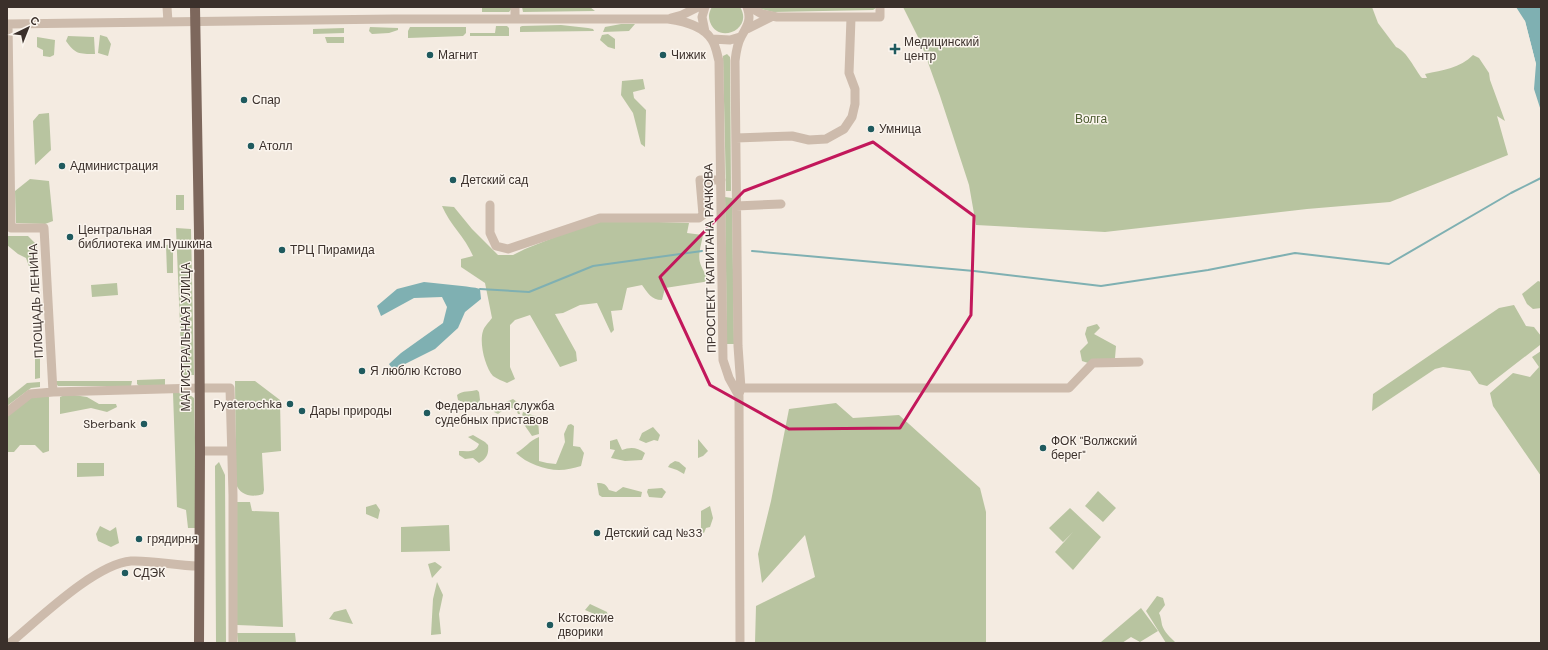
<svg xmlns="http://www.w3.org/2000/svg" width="1548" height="650" font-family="'DM Sans',sans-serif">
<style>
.green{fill:#b8c4a0}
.water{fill:#7fb0b2}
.pier{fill:#f4ebe1}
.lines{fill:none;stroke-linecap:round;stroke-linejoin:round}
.stream{stroke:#7fb0b2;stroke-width:2}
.minor{stroke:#cdbbac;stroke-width:9}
.major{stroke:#7d675c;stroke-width:10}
.marked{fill:none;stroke:#c2185b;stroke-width:3;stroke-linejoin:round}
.poi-dot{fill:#1f5a5e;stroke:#fbf5ee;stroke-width:1.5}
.labels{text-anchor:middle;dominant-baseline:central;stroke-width:3;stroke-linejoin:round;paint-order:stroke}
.poi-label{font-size:12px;fill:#3b302b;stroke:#fbf5ee;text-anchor:start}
.park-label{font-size:12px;fill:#4a5a2e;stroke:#fbf5ee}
.street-label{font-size:12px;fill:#3b302b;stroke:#fbf5ee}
</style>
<rect width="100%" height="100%" fill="#f4ebe1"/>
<path class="green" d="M482 7H513L509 12H482Z
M522 7H590L595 11 523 12Z
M712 7H740C754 29 718 45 710 22 708 16 709 12 712 7Z
M759 7H876V8L873 10 773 12 761 9Z
M903 7H1372L1378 23 1396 47C1407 51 1415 70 1422 78H1427L1425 74C1443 70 1460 68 1473 55L1479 58 1489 73 1490 80 1505 121 1497 116 1508 155 1390 202 1307 209 1105 232 976 225 969 185 940 96 921 43Z
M621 24H635L629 31 603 32 605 27Z
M561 25 588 28 593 29 594 31 520 32V27L522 26Z
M496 26H507L509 28V36H470V33H495Z
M370 27 398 28V30L389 33 372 34 369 31Z
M410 27H466V33L463 36 408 38V31Z
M344 28V33L313 34V29Z
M608 34 615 39V49L608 47 600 40 602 35Z
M100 35 107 37 111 44 108 56 98 53Z
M68 36 94 37 95 54C79 54 75 54 66 41Z
M37 37 55 40 54 55 50 57 43 56V50L37 47Z
M325 37H344V43H327Z
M727 54 730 57 731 191H726L723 56Z
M643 79 645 89 633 92 634 98 646 110 645 147 641 144 633 113 621 95 622 81Z
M49 113 51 150 35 165 33 121 39 114Z
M30 179 49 181 53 221 45 224 16 223 15 191Z
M176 195H184V210H176Z
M725 197 732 198 734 344H727Z
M442 206 454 207 472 229 498 255H513L525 249 598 220 689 223 687 233 703 235C698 259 696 260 710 281L665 288 662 300C651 300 648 293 642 285L627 288 622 310 611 311 614 330 611 333 597 303 580 305 563 313 555 314 576 352 577 361 560 367 530 315 515 320 510 325V367L515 379 507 383C503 381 497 379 493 376 485 367 479 343 483 331 484 327 489 322 492 318L485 283 461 267V259L473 256C465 237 450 225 442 206Z
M176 228 191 229 194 375H182Z
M7 236H28L37 245 35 259 31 272 26 258 18 254 7 245Z
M173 244V273H167L166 245Z
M1538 281 1541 282V308L1533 309 1527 304 1522 294Z
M117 283 118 295 92 297 91 285Z
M1514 305 1526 326 1534 327 1541 336 1540 345 1487 386 1479 384 1470 371 1443 367 1435 369 1372 411 1373 394 1499 308Z
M1097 324 1100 328 1094 334 1116 346 1115 358 1094 365 1082 361 1080 351 1088 343 1085 334 1087 327Z
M1541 351V476L1493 406 1490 393 1513 373 1530 377 1539 367 1532 357Z
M35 355H40V378L35 379Z
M165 379V385L139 386 137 384V380Z
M54 381H132L131 386H58Z
M235 381H255L280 400 281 451 262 453 264 490 263 494C251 498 240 495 236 484Z
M40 382V387L31 388 7 406V399L27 383Z
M477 390 479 392 480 400 477 404 470 405 458 400 457 395C463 390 470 392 477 390Z
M186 392 194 398 197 517 195 528H188L186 510 177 507 173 393Z
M67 394 87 397 99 404H116L117 407 107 412 91 408 60 414V397Z
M32 396 49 397V451L43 453 35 445H20L14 452H7V415Z
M513 399 517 402 520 414H518L516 409 507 407 498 414 494 412 504 403Z
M836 403 853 418 899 415 980 488 986 512V643H755L756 606 815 577 805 535 762 583 758 554 771 501 789 409Z
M523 412 538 417 539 434 532 436 521 420Z
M571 424 574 426 573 446 580 447 584 453 581 466C574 468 566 470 559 470 545 470 526 463 516 453 524 449 530 440 539 437V461L547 463 556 464 565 442 564 434 568 425Z
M653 427 660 435 658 441 654 440 646 443 639 440 642 433Z
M473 435 485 442 488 445C489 453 487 459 479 463L473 458 465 459 459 455V451C467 451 476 453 479 444L468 437Z
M617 439 622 450C630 447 637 447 645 453L642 460 625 461 611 458 615 450 610 449V441Z
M698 439 708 451 703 456 698 458Z
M675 461 679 462 686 468 684 474 677 470 668 467 670 464Z
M219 462 225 475 226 643H216L215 466Z
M77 463H104V476L77 477Z
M597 483C604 483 606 484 609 490L616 492 623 487 642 492 641 497H602L599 495Z
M662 488 666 492 662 498 649 497 647 492 648 489Z
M1098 491 1116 508 1103 522 1085 506Z
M236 502H250L252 511 279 512 283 627 237 625Z
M376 504 380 510 378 519 366 514V507Z
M710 506 713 518 710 527 706 528 704 533 701 531V511Z
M1070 508 1101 537 1073 570 1055 552 1073 532 1063 542 1049 528Z
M449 525 450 551 401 552V527Z
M100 526 110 531 116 527 119 543 111 547 98 541 96 534Z
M435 562 442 567 432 578 428 564Z
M437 582 443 595 439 614 441 634 431 635 433 599Z
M1157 596 1163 598 1165 605 1159 613C1161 617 1161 620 1162 625 1164 632 1171 638 1176 643H1166L1146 611Z
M590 604 607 612 608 617 599 616 585 610Z
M1141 608 1158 631 1140 642 1131 637 1122 643H1101V642Z
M346 609 353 624 329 619 334 612Z
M237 633H295L296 643H238Z"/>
<path class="water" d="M1516 7H1541V111L1534 89 1536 64 1525 21Z
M424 282C437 283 449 285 462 286 468 287 474 287 480 289L481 299 465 312 458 328 435 349 393 370 389 364 401 353 443 323 447 307 442 297 414 298 381 316 377 306 397 289Z"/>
<path class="pier" d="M1522 19 1525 21 1536 64 1533 72 1534 64Z"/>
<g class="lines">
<path class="stream" d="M752 251 974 271 1101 286 1208 270 1295 253 1389 264 1511 193 1541 178
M480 289 529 292 593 266 702 251"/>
<path class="minor" d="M167 7 168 22
M750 7 762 14 777 17H880V7
M671 18 682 15 698 7
M515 19V7
M7 24 394 19H668C683 21 703 25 712 40 716 46 717 54 719 61L723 360 729 378 739 396 740 643
M8 24 11 228H44L53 392 199 388H230L233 495V643
M747 29 771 17
M705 32 702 17 705 7
M712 39 730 40 740 37
M736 138 792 136 809 140 826 139 844 129 852 117 855 104V89L849 73 851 18
M490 205V233L496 246 508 249 600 218H699L703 215 700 180H721
M736 206 781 204
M741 388H1069L1093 363 1139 362
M739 394 741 388 738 346 735 61C736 53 737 44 741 37 747 26 752 20 747 7
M7 412 30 394 53 392
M200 451H232
M10 643C39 619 95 564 131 561 154 560 176 566 198 566"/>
<path class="major" d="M195 7 199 233 200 451 199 643"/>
</g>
<path class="marked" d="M873 142 974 216 971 315 900 428 789 429 710 385 660 277 744 191Z"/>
<g class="poi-dot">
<path d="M893 43h4v4h4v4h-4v4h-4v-4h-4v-4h4z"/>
<circle cx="430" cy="55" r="4"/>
<circle cx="663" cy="55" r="4"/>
<circle cx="244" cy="100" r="4"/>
<circle cx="871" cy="129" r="4"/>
<circle cx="251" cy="146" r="4"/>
<circle cx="62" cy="166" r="4"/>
<circle cx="453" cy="180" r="4"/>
<circle cx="70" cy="237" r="4"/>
<circle cx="282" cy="250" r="4"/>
<circle cx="362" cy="371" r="4"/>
<circle cx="290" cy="404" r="4"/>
<circle cx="302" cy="411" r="4"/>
<circle cx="427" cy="413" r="4"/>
<circle cx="144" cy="424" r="4"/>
<circle cx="1043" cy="448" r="4"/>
<circle cx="597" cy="533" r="4"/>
<circle cx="139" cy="539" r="4"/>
<circle cx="125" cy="573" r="4"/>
<circle cx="550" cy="625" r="4"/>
</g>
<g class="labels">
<g class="poi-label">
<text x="904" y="42">Медицинский<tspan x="904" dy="14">центр</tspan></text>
<text x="438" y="55">Магнит</text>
<text x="671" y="55">Чижик</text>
<text x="252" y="100">Спар</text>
<text x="879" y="129">Умница</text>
<text x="259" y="146">Атолл</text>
<text x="70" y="166">Администрация</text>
<text x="461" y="180">Детский сад</text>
<text x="78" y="230">Центральная<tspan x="78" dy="14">библиотека им.Пушкина</tspan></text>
<text x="290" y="250">ТРЦ Пирамида</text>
<text x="370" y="371">Я люблю Кстово</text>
<text x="282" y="404" text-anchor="end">Pyaterochka</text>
<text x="435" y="406">Федеральная служба<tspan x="435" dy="14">судебных приставов</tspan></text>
<text x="310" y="411">Дары природы</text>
<text x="136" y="424" text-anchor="end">Sberbank</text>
<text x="1051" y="441">ФОК "Волжский<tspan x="1051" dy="14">берег"</tspan></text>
<text x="605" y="533">Детский сад №33</text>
<text x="147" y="539">грядирня</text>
<text x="133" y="573">СДЭК</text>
<text x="558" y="618">Кстовские<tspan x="558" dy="14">дворики</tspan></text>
</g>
<g class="park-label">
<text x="1091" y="119">Волга</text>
</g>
<g class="street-label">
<text transform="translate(710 258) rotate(-91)">ПРОСПЕКТ КАПИТАНА РАЧКОВА</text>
<text transform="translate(36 301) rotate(-93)">ПЛОЩАДЬ ЛЕНИНА</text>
<text transform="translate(186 337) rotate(-90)">МАГИСТРАЛЬНАЯ УЛИЦА</text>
</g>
</g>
<rect width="1548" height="650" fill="none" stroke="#3b302b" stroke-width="16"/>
<g transform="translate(28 28) rotate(43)" stroke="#fbf5ee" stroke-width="3" paint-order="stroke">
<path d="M0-3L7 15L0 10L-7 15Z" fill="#3b302b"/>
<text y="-6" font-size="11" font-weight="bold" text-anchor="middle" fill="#3b302b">С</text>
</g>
</svg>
